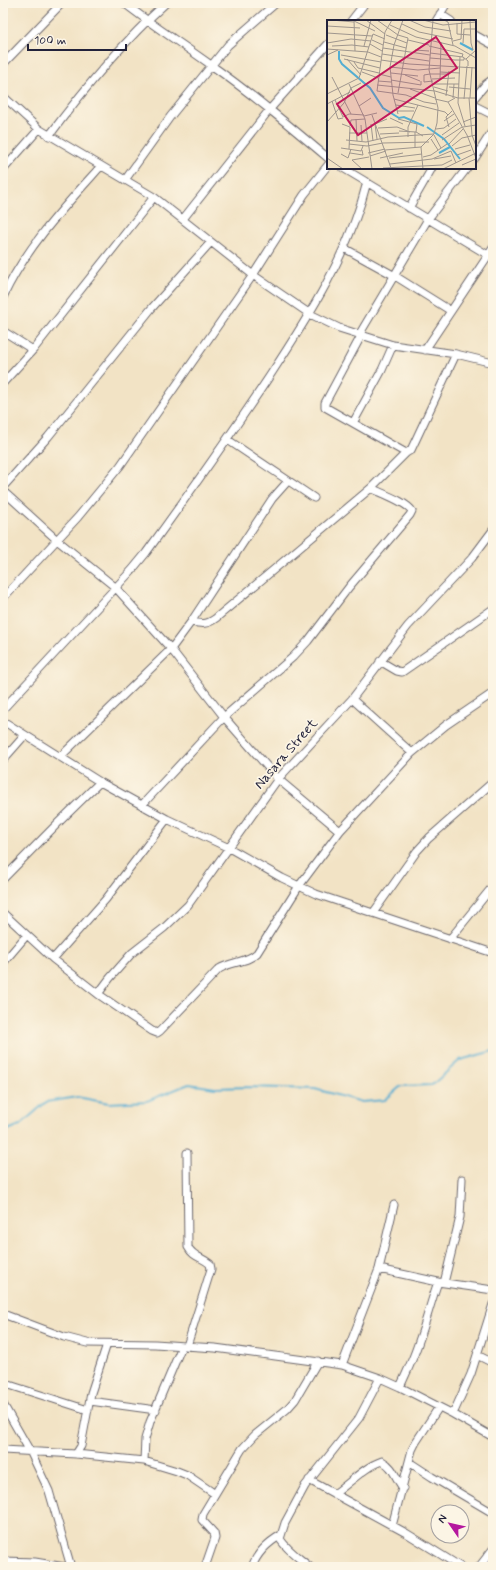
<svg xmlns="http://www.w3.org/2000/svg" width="496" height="1570" font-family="Mynerve,sans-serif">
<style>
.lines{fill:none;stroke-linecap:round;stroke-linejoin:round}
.stream{stroke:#54aed2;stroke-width:2}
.minor-casing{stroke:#6b666b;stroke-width:9}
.minor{stroke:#fff;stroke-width:7}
.labels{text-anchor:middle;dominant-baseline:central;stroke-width:3.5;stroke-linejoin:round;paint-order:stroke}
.street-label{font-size:14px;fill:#22223b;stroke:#fcf5e5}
.inset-river{fill:none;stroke:#54aed2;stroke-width:2}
.inset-road{fill:none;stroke:#9f968e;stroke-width:1}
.view{fill:#c2185b;fill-opacity:0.15;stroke:#c2185b;stroke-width:2}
.inset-edge{fill:none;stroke:#22223b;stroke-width:2}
</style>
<rect width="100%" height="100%" fill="#fcf5e5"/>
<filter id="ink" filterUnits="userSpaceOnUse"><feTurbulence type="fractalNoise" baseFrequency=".025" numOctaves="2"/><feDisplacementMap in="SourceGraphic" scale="8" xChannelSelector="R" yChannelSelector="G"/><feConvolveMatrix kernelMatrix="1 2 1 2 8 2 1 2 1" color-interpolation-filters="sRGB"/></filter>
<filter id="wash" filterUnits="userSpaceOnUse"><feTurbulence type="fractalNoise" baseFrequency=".012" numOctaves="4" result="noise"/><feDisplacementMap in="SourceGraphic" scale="16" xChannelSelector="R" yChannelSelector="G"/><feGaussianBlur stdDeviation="0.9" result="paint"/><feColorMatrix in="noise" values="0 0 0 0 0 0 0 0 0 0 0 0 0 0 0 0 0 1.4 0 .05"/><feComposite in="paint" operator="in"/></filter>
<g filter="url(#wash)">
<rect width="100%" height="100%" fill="#f2e3c5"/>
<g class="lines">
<path class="stream" d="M3 1132 20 1125 46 1102 77 1097 109 1103 147 1101 189 1084 215 1088 250 1087 315 1089 362 1102 385 1100 401 1086 432 1085 460 1060 493 1051"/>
</g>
</g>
<g filter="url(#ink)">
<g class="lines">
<defs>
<path id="minor" d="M124 3C152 25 182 44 211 65 252 94 290 126 328 158
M440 14 451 21
M351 21 365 3
M436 21 447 3
M475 35 493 45
M3 64 62 3
M3 96 39 129 154 197 253 275 310 314 339 328 393 345 456 354 493 363
M475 97 486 84 493 79
M475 106 493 115
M49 136C84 89 123 42 166 3
M475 158 493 130
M343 168 488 255
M3 170 39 129
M125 180 170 117 228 45 276 3
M409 208 432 168
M183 219 270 109 328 44
M344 248 395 276 451 311
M3 297C26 247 65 206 101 166
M3 331 33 350
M359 335 428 219 467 168
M361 336 325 403V407L406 453 411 450 456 354
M425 350 493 248
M3 383 33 350 154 197
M353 423 382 370 393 345
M228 440 314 498
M3 487 48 437 151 309 211 242
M3 491 57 540 115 587 171 649 224 717 278 779 340 831
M3 598 78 517 120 466 253 275 304 195 328 165
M191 622C202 624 207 625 216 618L371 488 406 453
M380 661 397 671 402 672 493 609
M352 699 412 753
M3 709 132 570 146 553C188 495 230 436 269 377 309 316 349 254 367 182
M3 721 100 782 167 819 229 848 282 878 316 894 493 953
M60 757 171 649 191 622 272 499 288 481
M3 760 25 735
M142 805 224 717 293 657 308 641 349 587 410 515 412 511C407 502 381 493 371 488
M3 879 58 823 100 782
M3 913 53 959 98 994 152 1031 157 1033 160 1031 219 969C231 961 247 963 257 953L299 886 340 831 412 753 446 725 493 693
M373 913 417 851 429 838 493 782
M450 939 493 886
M53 959 106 899 167 819
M3 963 26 936
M98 994 110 978 132 953 164 928 188 905 278 779 352 699 408 626 472 558 493 530
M187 1153 188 1247C193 1257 202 1257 210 1264L211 1269 187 1346
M379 1269 438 1282 493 1290
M444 1283 460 1217 462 1179
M3 1314 64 1337 87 1343 155 1344 215 1348 342 1365 380 1378 400 1387 453 1414 493 1437
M477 1355 493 1363
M342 1365 379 1269 394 1205
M3 1383 88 1410
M400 1387C407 1372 414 1357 419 1341 426 1322 431 1301 438 1282
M90 1401 156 1410
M3 1404 31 1453 49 1491 71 1567
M453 1414 471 1374 493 1304
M3 1450 76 1454 144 1461 177 1471 187 1475 215 1494
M76 1454 81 1446 91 1393 107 1344
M144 1461 145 1439 150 1422 182 1346
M409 1462 432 1477 493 1513
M309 1480 406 1533 461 1567
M334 1494C350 1483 364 1467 382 1461 394 1467 395 1478 403 1488
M392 1526 412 1450 416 1442 439 1407
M3 1561 35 1562 65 1567
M205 1567 215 1538 214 1533 202 1520 203 1514 242 1449 255 1435 287 1409 295 1400 318 1361
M252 1567C257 1553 269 1542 281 1535
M310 1567C299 1558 288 1551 280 1539L285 1523 305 1486 359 1418 380 1378
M479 1567 493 1549"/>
</defs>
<use href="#minor" class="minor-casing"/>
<use href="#minor" class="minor"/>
</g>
</g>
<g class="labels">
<g class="street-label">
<text transform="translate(286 754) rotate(-49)">Nasara Street</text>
</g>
</g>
<g transform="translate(327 20)">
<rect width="149" height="149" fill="#f2e3c5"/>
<path class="inset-river" d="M133 23 146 30M12 31V39L15 44 43 68 56 88 72 98 77 97 97 106M100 107 117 119 133 139M112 133 123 127"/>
<path class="inset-road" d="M4 0 27 2M27 0 28 31M39 0 58 14M50 0 71 15M65 0 58 12 50 71 79 75 97 82 109 84M82 0 98 7 124 11M96 0 116 5 149 2M117 0 121 2 126 25M143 0 144 23 146 30M27 1 48 11M130 3V14L143 15M75 4 92 12 126 19M63 5 89 17 128 26 149 38M0 6 33 8M0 13 45 16M59 15 80 23M45 20 56 25M81 20 102 25M126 21 134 19 135 0M57 22 79 28M0 23 24 19 44 21M136 23 137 9H149M43 24 55 31M5 26 25 25 42 27M37 26 44 0M102 26 132 33 136 34 135 37M56 28 103 35M0 29 41 32 54 37M88 30 102 31M103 33 136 37 141 41V46M55 34 102 41M0 35 11 30M14 35 54 42M133 37 131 83 138 106M103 38 128 40H137V38M17 39 53 48M20 39 34 55M139 39 149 30M54 40 82 44 149 48M27 42 31 48 52 53M63 47 91 50 113 48M35 52 51 58M113 52 133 53M64 53 91 56M52 54 64 57M103 54 97 55V62L106 61M103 54H122M78 55 93 61M5 57 24 94M105 59 128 58M113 59 114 22M64 60 94 65V61M51 61 64 62M22 64 38 99 45 149M107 64H132M50 65 108 71 131 78H149M107 67 121 71M122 67 143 69M83 69 108 78M71 73 81 18 71 15M0 74 32 58 46 14 58 19M119 76 122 51M126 78 127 64M128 78 121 82 140 115 149 138M142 78 145 115 149 126M143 78 145 47M67 79 118 92 121 95M108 79 121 82M137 79 140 46M8 80 16 97 22 94 37 95M5 81 11 99 16 98M0 84 23 72M69 85 88 88M32 86 44 78M70 91H87M71 94 66 75 63 47 67 25 76 0M45 95 64 148M37 96 50 93M63 98 76 104M29 99 30 121M71 99 90 104 89 112M117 101 127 94M0 102 17 83 24 68 34 63M136 102 149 97M15 104 23 107 22 129M44 104 46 121M34 105 35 121M23 106 24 100 38 99M122 107 119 97 125 91M136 107 149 105M51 108 70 107 83 112M109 109 117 108 129 99M72 111 89 112 96 116M88 112V128M22 113H40M53 114 72 113M107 115 114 128M115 115 132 103M81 117V107L91 85M50 119 48 104 60 99M104 119 111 130M19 120 39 122 61 117 107 114M115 120 135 107M22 124 40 126M122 124 136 109M40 126 56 123 102 122M125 126 135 118 149 115M14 128 34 131 36 126M128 129 143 125M58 130 94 127M23 133 36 135 35 130M41 133 58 129M14 134 21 138 24 129M130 135 144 130M43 136 59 131M96 137 104 135 120 124M0 138 16 149M53 138 76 133M62 138 95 134M107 139 124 136M63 144 105 139 124 131 129 143M135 145 149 139M56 148 115 145 125 140M35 149 25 140 42 137M96 149 94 127 107 114 110 103 111 88 102 50 106 0M116 149 149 133"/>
<path class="view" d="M109 17 130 48 31 115 10 84Z"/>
<rect width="149" height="149" class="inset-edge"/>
</g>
<rect width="496" height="1570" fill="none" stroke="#fcf5e5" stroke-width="16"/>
<g transform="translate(450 1524) rotate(304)"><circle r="19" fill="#fcf5e5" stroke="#a5a1a1"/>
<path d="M0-3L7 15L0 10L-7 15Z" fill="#b5179e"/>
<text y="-6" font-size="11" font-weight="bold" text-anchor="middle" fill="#22223b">N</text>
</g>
<path d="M28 44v6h98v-6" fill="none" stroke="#22223b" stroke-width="2"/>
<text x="34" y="44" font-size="12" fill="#22223b" stroke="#fcf5e5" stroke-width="3" paint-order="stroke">100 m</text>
</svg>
